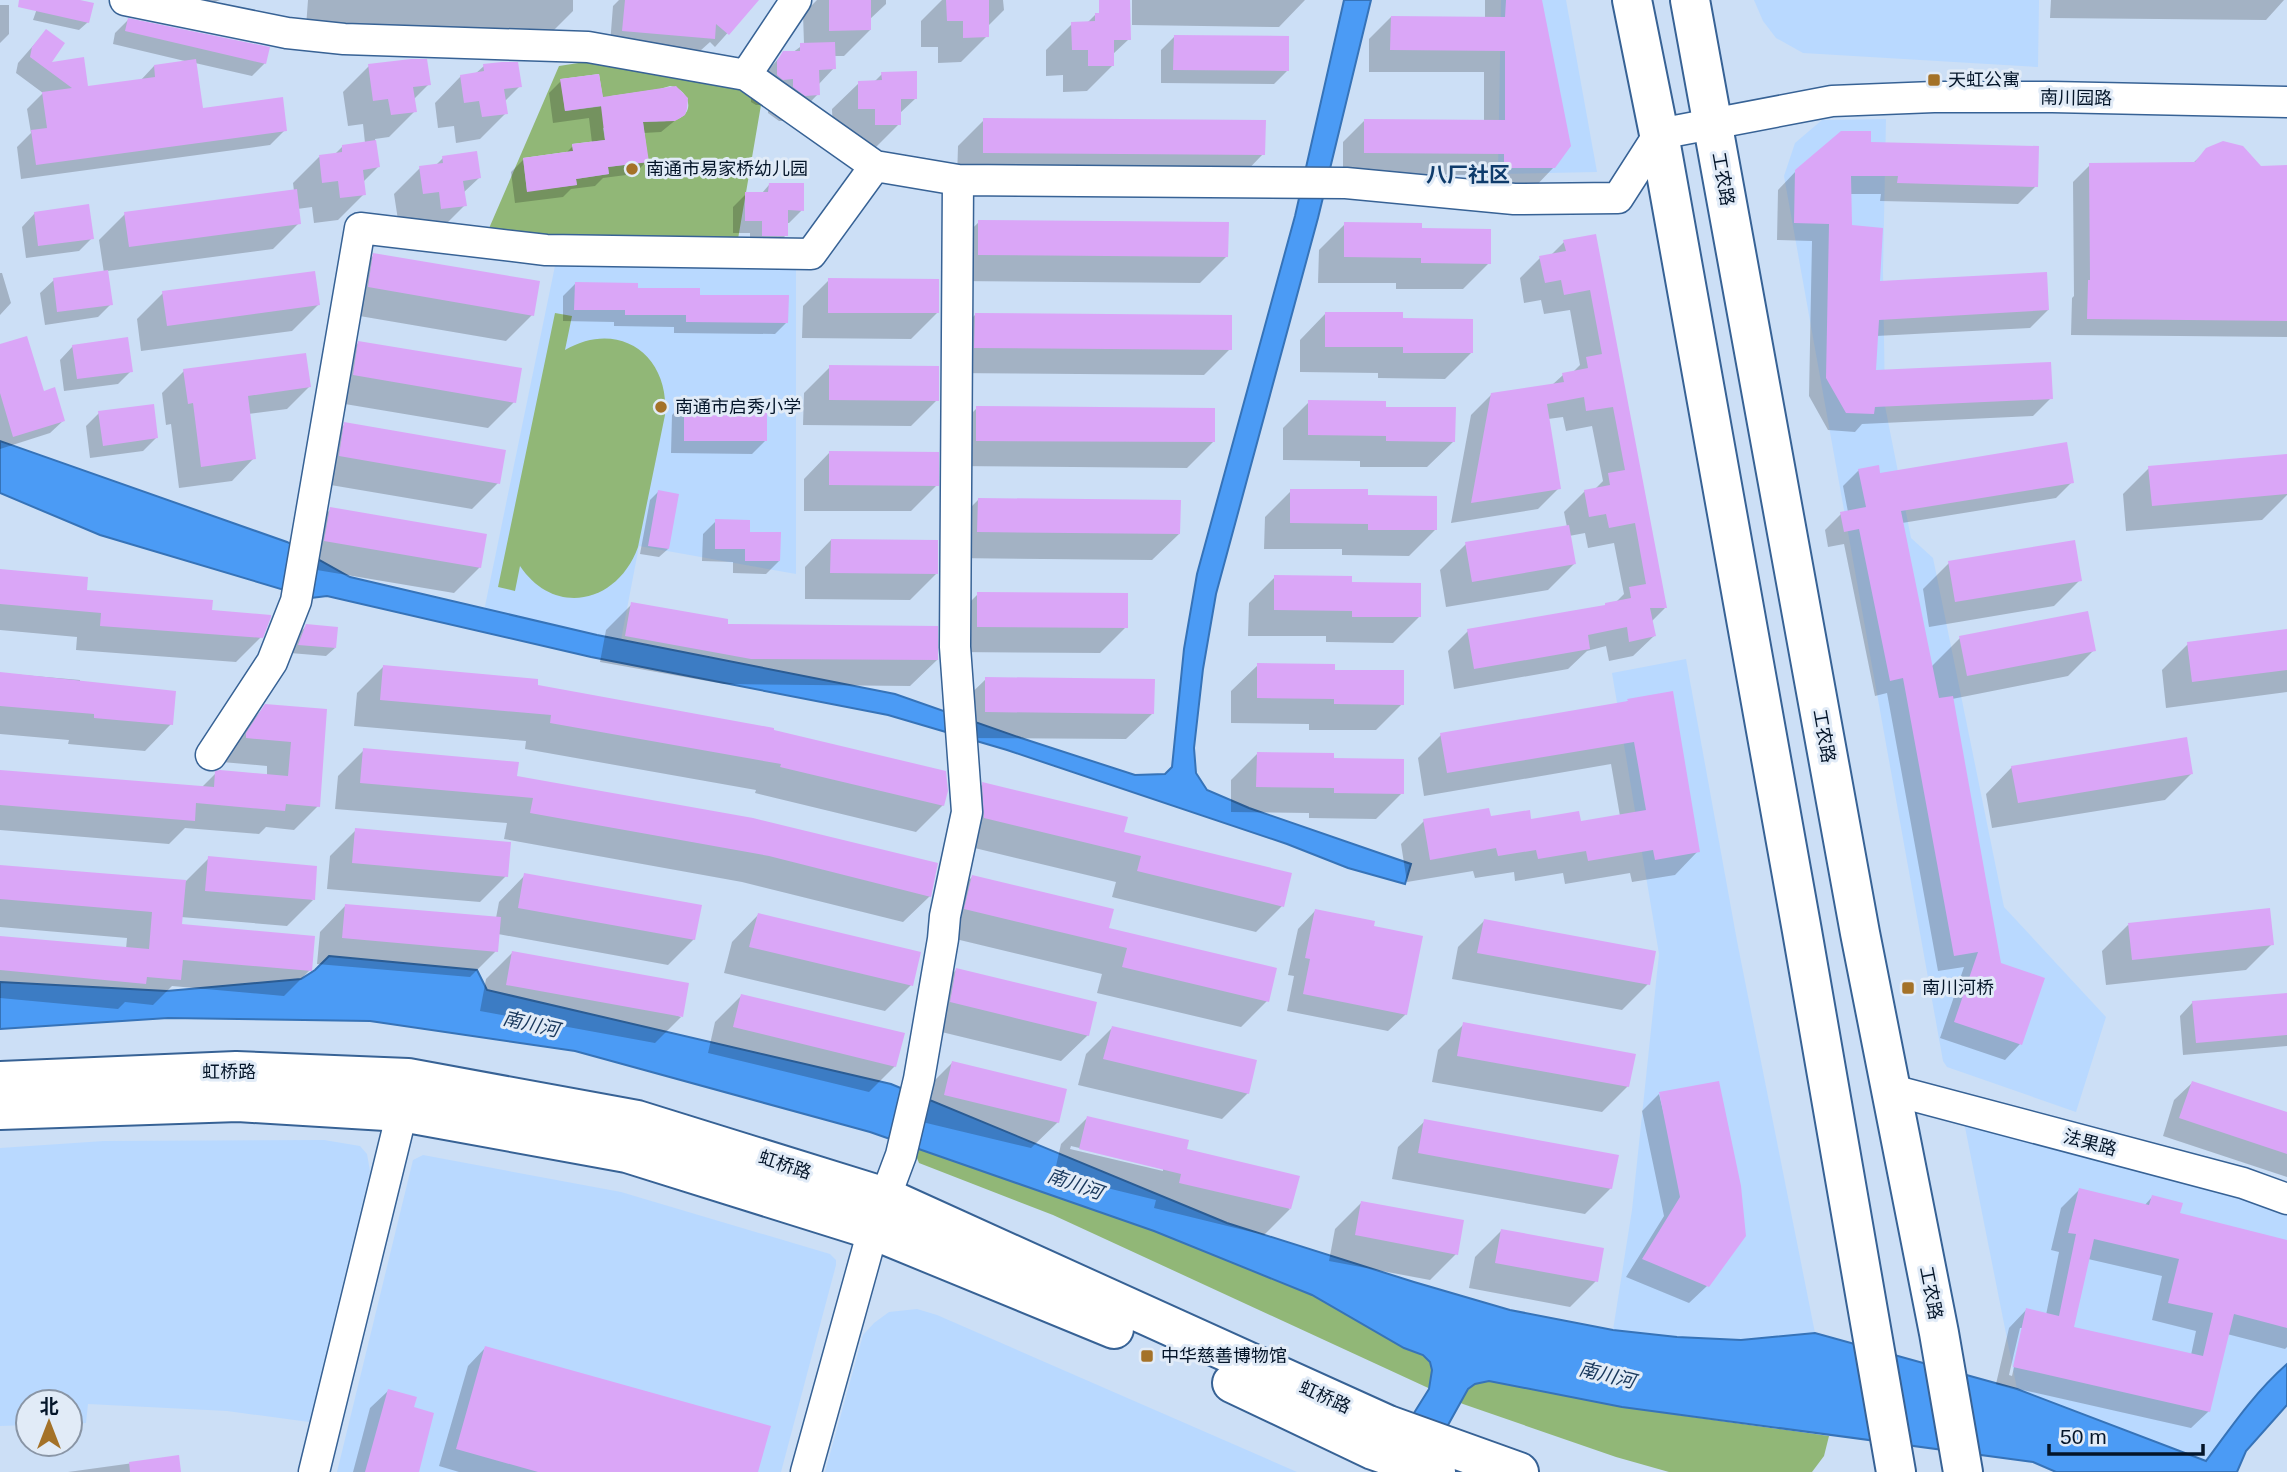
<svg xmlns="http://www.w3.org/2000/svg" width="2287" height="1472" font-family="Arial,'Noto Sans SC',sans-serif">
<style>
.built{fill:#b9d9ff}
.green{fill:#91b777;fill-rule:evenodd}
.water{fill:#4b9bf5;stroke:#3673b8;stroke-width:2}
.shadow{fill:#0003;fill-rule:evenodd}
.building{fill:#daa6f7;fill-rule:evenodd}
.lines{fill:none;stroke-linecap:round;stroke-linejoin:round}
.minor-casing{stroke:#376295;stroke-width:33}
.major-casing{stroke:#376295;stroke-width:42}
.minor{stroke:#fff;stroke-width:30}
.major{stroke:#fff;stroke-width:38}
.poi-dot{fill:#a47228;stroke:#e1ebf7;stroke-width:2.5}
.labels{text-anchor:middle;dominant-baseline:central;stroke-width:6;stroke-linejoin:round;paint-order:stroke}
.poi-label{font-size:18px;fill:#041529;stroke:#e1ebf7;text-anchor:start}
.street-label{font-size:18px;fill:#041529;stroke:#e1ebf7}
.water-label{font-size:19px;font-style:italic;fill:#18375b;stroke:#e1ebf7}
.quarter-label{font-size:21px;font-weight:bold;fill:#0e3b6b;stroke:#e1ebf7}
</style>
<rect width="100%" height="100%" fill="#ccdff6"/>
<path class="built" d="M1501 0H1566L1597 172 1498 174Z
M1754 0H2039L2038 67 1803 53 1776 38 1763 21Z
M1886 119 1883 270 1885 406 1911 538 1933 558 2004 907 2106 1017 2076 1112 1947 1067 1943 1061 1784 176 1795 143 1822 120Z
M556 261 796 267V574L639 546 621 640 484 611Z
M1686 659 1737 941 1815 1333 1741 1340 1677 1337 1613 1330 1632 1210 1659 954 1612 673Z
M1963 1117 2287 1209V1364L2270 1379 2241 1413 2207 1462 2017 1389Z
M324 1140 360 1146 367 1154 370 1171 309 1422 227 1411 88 1404 86 1423 70 1424V1402H28V1425L0 1426V1148L104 1141Z
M423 1155 621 1192 830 1254 836 1260V1265L781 1472H337L413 1160Z
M917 1309 937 1315 1297 1472H825L863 1335 874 1323 889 1312Z"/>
<path class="green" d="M598 60 733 83 761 105 738 239 487 233 559 66ZM599 74 604 106 565 111 561 79ZM670 86C687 88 697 111 678 119 672 122 652 121 643 122L648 162 608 167 609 174 576 179 577 185 527 191 523 158 573 151 572 144 605 140 603 128 615 126 611 96 660 89Z
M555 313 572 316 565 350C618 319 670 354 665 415L638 547C618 603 555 618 520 566L515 591 498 587Z
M912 1146 1154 1231 1312 1295 1404 1348 1622 1407 1829 1436 1824 1456 1812 1472H1669L1616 1457 1463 1404 1053 1215 919 1163Z"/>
<path class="water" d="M1344 0H1371L1318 218 1216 594 1203 669 1194 748 1196 773 1207 790 1249 808 1411 864 1405 884 1348 868 1287 844 1007 750 888 715 591 657 327 596 311 598 100 535 0 493V441L287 542 350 577 597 635 895 694 1021 738 1135 775 1165 774 1172 767 1184 649 1197 574 1295 216Z
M329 956 477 970 487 990 891 1084 1227 1223 1414 1282 1510 1310 1613 1330 1677 1337 1741 1340 1815 1333 2017 1389 2206 1461C2231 1427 2255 1392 2287 1364V1405L2246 1451 2237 1472H2056L2033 1462 1622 1407 1489 1381 1475 1384 1468 1389 1422 1472H1377L1429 1389 1432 1370 1430 1362 1423 1355 1404 1348 1312 1295 1154 1231 870 1132 575 1051 370 1021 168 1018 0 1029V982L167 991 301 979 315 970Z"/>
<path class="shadow" d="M40 0H72L88 22 79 30 33 20Z
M178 0H220L183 14Z
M308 0H573V11L547 37 306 27Z
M619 0H757L715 47 710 42 700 51 610 44 613 6Z
M817 0H886V4L869 20 870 30 844 56H834V68L818 85V94L792 121H779L768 113V105H756L751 102V88L784 53H792L804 44 803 14Z
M942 0H1003L1004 10 987 27V36L961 62 938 63V47H921V21Z
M1132 0H1305L1279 27 1132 25Z
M1485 0H1541L1554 167 1532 190 1483 189V175L1343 174V142L1365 120 1484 121V72H1369V39L1391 17 1485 18Z
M2051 0H2284L2266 20 2050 18Z
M0 5H9V34L0 43Z
M1095 15 1129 39 1112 55 1113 65 1087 91 1063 92V75L1046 76V50L1072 24 1087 23Z
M128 20 265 63 252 76 195 63 201 109 285 130 270 145 21 179 17 147 31 133 27 109 43 93 16 73 18 63 46 31 48 64 86 88 140 81 154 66 189 62 113 44 115 33Z
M1174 37 1287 71 1274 84 1161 83V50Z
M369 66 429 84 413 100 415 111 389 137 375 139 378 167 363 182 364 194 338 220 314 223 312 207 297 209 299 223 273 249 107 271 111 304 98 317 45 325 40 293 54 280 104 273 99 240 125 214 294 191 293 183 319 157 334 155 342 147 365 143 363 124 348 126 343 92Z
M484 66 520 86 504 102 506 113 480 139 456 143 454 126 438 128 435 103 461 76 475 74Z
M882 74 916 98 899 114V124L873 150 833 135 832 109 859 83 874 82Z
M561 81 601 99 683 114 661 132 643 133 647 161 634 174 603 178 595 186 571 189 563 197 515 203 511 172 524 159 565 154 573 146 592 143 589 118 553 123 549 93Z
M984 120 1263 154 1237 181 957 179 958 146Z
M1870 144 2036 186 2018 204 1880 201 1881 194H1850V227L1879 283 2048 310 2030 328 1876 336 1874 372 2051 398 2033 416 1862 424 1855 432 1828 430 1809 396 1812 241 1777 240 1778 190 1796 171Z
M2207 150 2260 168 2287 167V337L2071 335 2072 298 2074 296 2073 182 2090 165 2192 164Z
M443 158 479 178 463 193 465 205 439 231 415 234 413 218 398 220 394 194 420 168 435 166Z
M769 185 802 210 789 223H786V235L773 249 750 248V233H733V207L746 194H761Z
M35 213 92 238 79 251 26 258 22 227Z
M979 222 1227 256 1200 283 952 281V248Z
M1345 224 1420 230 1489 263 1463 289H1396V283H1318L1319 250Z
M1595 236 1665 608 1651 622 1654 636 1633 656 1609 661 1606 646 1587 651 1568 669 1454 689 1448 651 1468 631 1603 608 1615 603 1624 594 1614 543 1588 548 1585 533 1569 536 1574 564 1548 590 1446 607 1440 570 1466 544 1567 527 1564 512 1585 491 1594 490 1603 481 1592 426 1566 431 1563 417 1548 419 1559 488 1538 509 1451 523 1471 415 1492 394 1552 385 1563 375 1572 373 1580 365 1570 310 1544 314 1541 300 1524 303 1520 278 1540 258 1550 256 1564 242Z
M374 255 532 315 506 341 342 313 348 281Z
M0 273H2L11 303 0 315Z
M829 280 937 313 911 339 802 338 803 306Z
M575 284 698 296 787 322 775 334 674 333V327L614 326V322L563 321V296Z
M163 293 318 305 292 331 141 351 137 319Z
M1326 313 1402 320 1471 353 1445 379 1378 378V373L1300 372V340Z
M975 315 1230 349 1204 375 949 373V341Z
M359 342 514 402 488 428 327 401 333 369Z
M0 346 64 420 50 433 0 449Z
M73 346 131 371 118 384 64 391 60 360Z
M830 367 937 400 911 426 803 425 804 393Z
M184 371 309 387 287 409 248 414 254 458 232 481 179 488 171 424 166 425 162 393Z
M685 402 765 441 752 454 671 453 672 415Z
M1309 402 1384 408 1454 441 1427 467H1360V461L1283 460V428Z
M977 408 1213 442 1187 468 951 466V434Z
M99 413 156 438 143 451 90 458 86 426Z
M345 424 498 483 472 509 313 482 319 450Z
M830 452 937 485 911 511H804V479Z
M2149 468 2287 482V495L2262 520 2126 531 2123 494Z
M1859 470 1879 475 2072 482 2056 498 1902 523 1931 667 1960 638 2094 650 2068 676 1952 699 2000 964 2020 1044 2005 1060 1940 1038 1964 967 1938 971 1887 693 1875 696 1844 544 1828 547 1825 530 1841 514 1848 512 1843 486Z
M1291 491 1366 497 1435 530 1409 556 1342 555V549H1264L1265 517Z
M658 492 668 549 659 557 640 554 650 500Z
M978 500 1179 534 1152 560 952 558V526Z
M331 509 480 567 454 593 299 567 304 535Z
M716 521 749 533 779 561 766 574 733 573V562L702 561 703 534Z
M831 540 936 574 910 600 805 599V567Z
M1949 563 2080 580 2054 606 1929 627 1923 589Z
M0 571 85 591 210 612 261 637 236 662 76 650 77 637 0 630Z
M1275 577 1350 584 1419 617 1393 643 1326 642V636H1248L1249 603Z
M978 594 1126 627 1100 653 952 652V620Z
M632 604 726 625 937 660 910 686 724 684 600 662 606 630Z
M306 626 335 648 326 656 290 653 298 635Z
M2287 631V692L2166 708 2162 670 2188 644Z
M1258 665 1333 671 1402 704 1376 730H1309V724L1231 723V691Z
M383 667 536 687 943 805 916 832 755 793 756 790 525 749 526 741 354 726 357 693Z
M0 673 80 680V684L171 724 145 751 68 744 69 740 0 734Z
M986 679 1153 713 1126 739 959 738V705Z
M1628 701 1698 851 1675 875 1632 882 1630 873 1565 884 1563 873 1515 881 1514 872 1475 878 1473 871 1407 882 1401 844 1424 821 1489 818 1580 823 1620 816 1611 764 1424 796 1418 758 1441 735 1625 703Z
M266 706 325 711 318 806 294 830 266 827 259 834 185 828 169 844 0 830V772L201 788 216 773 267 776V766L222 762 242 730Z
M364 750 930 896 903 922 742 882 504 839 507 823 335 809 338 776Z
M1257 754 1402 793 1376 819 1309 818V813L1231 812V780Z
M2012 767 2191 774 2165 800 1992 828 1986 794Z
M983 784 1122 834 1282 906 1256 932 1112 897 1116 882 958 844 957 810Z
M356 830 506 876 480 902 327 889 330 856Z
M209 858 313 900 287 926 181 917 180 926 310 970 284 996 172 986 153 1005 125 1002 118 1009 0 998V937L126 949 127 938 0 927V866L185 882Z
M525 875 694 939 668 965 498 934 496 951 470 977 317 964 320 932 346 905 496 918 499 902Z
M972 877 1107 929 1267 1001 1241 1027 1097 993 1102 974 939 935 946 903Z
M1315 911 1372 928 1406 1014 1388 1031 1287 1011 1294 976 1288 975 1298 929Z
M758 915 911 985 885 1011 724 973 732 942Z
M1484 921 1648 984 1622 1010 1452 979 1458 947Z
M2128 925 2272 944 2246 970 2106 985 2102 951Z
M512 953 681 1017 655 1043 480 1011 486 979Z
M956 970 1088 1035 1061 1061 925 1028 930 996Z
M2287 994V1046L2183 1055 2180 1016 2193 1002Z
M742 995 895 1066 869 1092 708 1053 715 1022Z
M1464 1024 1628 1086 1602 1112 1432 1082 1438 1050Z
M1112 1028 1248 1093 1222 1119 1078 1085 1086 1054Z
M952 1063 1058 1122 1031 1148 918 1121 926 1089Z
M2192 1083 2287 1114V1177L2163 1136 2174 1100Z
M1659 1094 1707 1286 1689 1303 1626 1277 1664 1216 1642 1111Z
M1087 1118 1185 1150 1290 1209 1264 1235 1154 1208 1156 1200 1054 1175 1061 1144ZM1071 1146 1163 1168V1171L1070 1149Z
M1425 1121 1611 1188 1585 1214 1392 1179 1398 1147Z
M2079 1190 2144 1206 2152 1197 2178 1214 2287 1242V1347L2285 1349 2227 1334 2209 1411 2191 1428 1996 1384 2009 1328 2026 1310 2046 1315 2059 1252 2051 1250 2061 1208ZM2088 1259 2162 1276 2152 1320 2196 1331 2191 1355 2072 1328ZM2020 1328H2023L2012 1376 2009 1375Z
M1361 1203 1456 1254 1430 1280 1329 1261 1335 1229Z
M1502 1230 1596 1281 1570 1307 1469 1288 1475 1257Z
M485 1348 756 1472H459L439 1466 468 1366Z
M388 1391 412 1409 417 1472H353L370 1408Z
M177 1457 179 1472H68Z"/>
<path class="building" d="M19 0H80L94 3 89 23 18 7Z
M625 0H759L729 35 716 24 715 39 622 31Z
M829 0H871V30L829 31Z
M946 0H989V37L963 38V21H947Z
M1099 0H1130L1131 40H1114V66H1088V50H1072L1071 22 1095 21V13H1099Z
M1506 0H1542L1571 146 1555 168H1504V154L1364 153V119L1505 120V51L1390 50 1391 16 1505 17Z
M128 18 270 47 266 64 125 31Z
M46 29 65 43 52 62 84 57 88 86 155 77 154 65 196 59 203 108 283 97 287 131 36 165 31 130 47 128 42 92 72 88 30 57 32 47Z
M1174 35 1289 36V71L1173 70Z
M835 42 836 69 819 70 820 95 805 96 793 87V79L783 80 777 75V61L783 51H800V43Z
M411 59H427L431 85 413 87 417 112 391 115 388 99 373 101 368 64Z
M502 62H518L522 87 504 89 508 114 482 117 479 101 464 103 460 75 484 71 483 64Z
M917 71V99H901V125H875V109H858V81L882 80 881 72Z
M599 74 603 97 676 86 688 98 687 109 685 115 675 121 643 122 649 162 608 167 609 174 576 179 577 185 527 192 523 158 573 151 572 144 605 140 601 106 565 111 560 79Z
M983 118 1266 120 1265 155 983 153Z
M1841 131H1871V142L2039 146 2038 187 1897 183 1898 176H1851L1852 225 1883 228 1880 281 2047 272 2049 310 1879 320 1876 370 2051 362 2053 399 1875 407 1874 414 1846 413 1826 378 1829 224 1794 223 1795 170Z
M376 140 380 167 363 170 366 195 340 198 338 181 322 183 319 155 342 152V145Z
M2223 141 2243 146 2261 166 2287 165V321L2087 319 2088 280H2090L2089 163 2195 162 2206 148Z
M477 151 481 178 463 181 467 206 441 209 439 192 423 194 419 166 443 163 442 156Z
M769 183H804V211L788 210V236H762V221H745V192H768Z
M297 189 301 224 129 247 124 212Z
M89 204 94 239 38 246 34 212Z
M978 220 1229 222 1228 257 978 255Z
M1344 222 1422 223V228L1491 229V264L1421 263V258L1344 257Z
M1596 234 1667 608H1650L1656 636 1629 642 1627 627 1588 635 1590 649 1474 669 1467 629 1605 605V603L1631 598 1629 587 1646 584 1635 523 1609 528 1606 514 1589 517 1584 490 1610 485 1608 473 1625 470 1613 407 1586 411 1584 397 1547 404 1561 489 1471 503 1491 393 1564 382 1562 373 1588 368 1586 357 1602 354 1590 290 1564 295 1561 280 1545 283 1539 256 1566 251 1563 240Z
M373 253 540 281 534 316 368 287Z
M108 270 113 305 57 312 53 278Z
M315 271 320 305 167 326 162 291Z
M828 278 939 279V313H828Z
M575 282 638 283V288H700V295H789L788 323 686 322V315H625V310H574Z
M1325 312H1403V318L1473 319V353H1403V347H1325Z
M975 313 1232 315V350L974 348Z
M27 336 44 391 55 387 65 421 13 437 0 393V344Z
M128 337 133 372 77 379 72 345Z
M358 341 522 368 516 403 353 375Z
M306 353 311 387 248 396 256 459 201 467 193 403 188 404 183 369Z
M829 365 939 366V401L829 400Z
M684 400 767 401V441H684Z
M1308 400 1386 401V407H1456L1455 442 1386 441V436L1308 435Z
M154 404 158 438 103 446 98 411Z
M976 406 1215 408V442L976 441Z
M344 422 506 450 500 484 339 456Z
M2067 442 2074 483 1901 511 1939 698 1953 696 2001 963 2045 978 2022 1045 1954 1022 1978 952 1954 956 1903 678 1890 681 1859 529 1844 532 1840 512 1866 507 1858 469 1879 465 1880 473Z
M829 451 939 452V486L829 485Z
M2287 454V494L2152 506 2148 466Z
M1290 489H1368V495L1437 496V530H1368V524L1290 523Z
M658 490 679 494 669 549 648 546Z
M978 498 1181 500 1180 534 977 532Z
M330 507 487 534 481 568 324 541Z
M715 519 750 520V532H781L780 561H745V549H715Z
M1569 525 1576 564 1472 582 1465 542Z
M831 539 938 540V574L830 573Z
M2075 540 2082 581 1955 602 1948 561Z
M0 569 88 577 87 590 213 600 212 610 271 615V617L263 638 100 626 101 613 0 604Z
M1274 575 1352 576V582L1421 583V617H1352V611L1274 610Z
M977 592 1128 593V628L977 627Z
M631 602 728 619V624L938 626V660L751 659 625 636Z
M2088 611 2096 651 1967 676 1959 636Z
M306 624 338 627 336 648 298 645Z
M2287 629V670L2192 682 2187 642Z
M1257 663 1335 664V670H1404V705L1334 704V699L1257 698Z
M383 665 538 679V685L774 728V730L946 771 948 791 944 806 780 767 781 764 550 723 551 715 380 700Z
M0 672 176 691 173 725 94 718V714L0 706Z
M985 677 1155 679 1154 714 985 712Z
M1673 691 1700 852 1655 860 1653 850 1588 861 1586 851 1538 859 1536 850 1498 856 1496 848 1430 860 1423 819 1489 808 1491 816 1530 810 1531 819 1579 811 1581 821 1646 810 1634 742 1447 773 1440 733 1628 701 1627 699Z
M265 704 327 709 320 807 286 804 285 811 196 803 195 821 0 805V770L214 787 215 771 220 770 288 776 291 742 246 738V733Z
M2187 737 2193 774 2018 803 2011 766Z
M363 748 519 762 517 776 753 818 938 863 931 897 769 856 530 813 533 798 360 783Z
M1257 752 1334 753V758L1404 759V794L1334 793V788L1256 787Z
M982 782 1128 817 1124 832 1292 873 1284 907 1137 871 1141 856 984 818Z
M355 828 511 842 508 877 352 863Z
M208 856 317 866 315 900 205 891Z
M0 865 186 880 182 924 315 936 312 971 183 960 181 980 147 977 146 984 0 970V936L149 949 152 912 0 899Z
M524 873 702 905 695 940 518 908Z
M972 875 1114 909 1109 928 1277 968 1269 1002 1122 967 1127 948 964 909Z
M345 904 501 917 498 952 342 938Z
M2270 908 2274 945 2132 960 2128 923Z
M1315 909 1375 921 1374 926 1423 936 1407 1015 1303 994 1310 959 1305 958Z
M758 913 921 952 913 986 749 947Z
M1484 919 1656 951 1650 985 1477 953Z
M512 951 689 983 683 1017 506 985Z
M956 968 1097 1002 1089 1036 950 1002Z
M2287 993V1035L2196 1043 2192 1001Z
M741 994 905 1033 896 1067 733 1027Z
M1463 1022 1636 1054 1629 1087 1457 1056Z
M1112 1026 1257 1060 1249 1094 1103 1059Z
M952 1061 1067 1089 1059 1123 944 1095Z
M1719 1081 1741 1186 1746 1236 1709 1287 1642 1259 1680 1197 1659 1092Z
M2192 1081 2287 1112V1154L2179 1118Z
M1087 1116 1189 1140 1187 1149 1300 1176 1291 1209 1179 1183 1181 1174 1079 1149Z
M1424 1119 1619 1155 1612 1189 1418 1153Z
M2079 1188 2149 1205 2152 1195 2183 1203 2180 1213 2287 1240V1328L2234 1314 2210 1412 2013 1367 2026 1308 2059 1316 2076 1234 2068 1233ZM2094 1239 2179 1259 2168 1303 2213 1313 2203 1356 2074 1327Z
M1361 1201 1464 1220 1458 1255 1355 1235Z
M1501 1229 1604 1248 1598 1282 1495 1263Z
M485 1346 771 1426 758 1472H538L456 1449Z
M388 1389 417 1397 414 1407 434 1413 419 1472H365Z
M179 1455 181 1472H130L129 1462Z"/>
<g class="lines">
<defs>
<path id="minor" d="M125 0 287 33 344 39 588 47 746 75 875 166 958 180 1346 183 1514 199 1618 198 1659 134 1832 101 1934 97H2052L2287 102
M746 75 796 0
M211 755 272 662 296 601 360 228 546 250 811 254 875 166
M1892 1090 2243 1183 2287 1199
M314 1472 402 1112
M806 1472 873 1230 901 1155 919 1079 943 939 945 916 967 812 955 647 958 180"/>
<path id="major" d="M1632 0 1659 134 1802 931 1896 1472
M1690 0 1860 933 1939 1333 1963 1472
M0 1081 236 1071 408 1078 637 1120 885 1197 1388 1425 1519 1472
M0 1110 238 1102 402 1112 627 1153 873 1230 1114 1329
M1232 1383 1373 1450 1436 1472"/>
</defs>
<use href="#minor" class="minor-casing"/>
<use href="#major" class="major-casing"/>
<use href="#minor" class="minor"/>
<use href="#major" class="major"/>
</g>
<g class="poi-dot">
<rect x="1927" y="73" width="14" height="14" rx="3.5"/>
<circle cx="632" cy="169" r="7"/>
<circle cx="661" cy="407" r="7"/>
<rect x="1901" y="981" width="14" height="14" rx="3.5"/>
<rect x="1140" y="1349" width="14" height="14" rx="3.5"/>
</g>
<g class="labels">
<g class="poi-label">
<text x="1948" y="80">天虹公寓</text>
<text x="646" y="169">南通市易家桥幼儿园</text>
<text x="675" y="407">南通市启秀小学</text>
<text x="1922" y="988">南川河桥</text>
<text x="1161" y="1356">中华慈善博物馆</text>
</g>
<g class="street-label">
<text transform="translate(2076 98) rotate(1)">南川园路</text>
<text transform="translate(1723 179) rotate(80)">工农路</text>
<text transform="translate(1824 736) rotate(80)">工农路</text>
<text x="229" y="1072">虹桥路</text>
<text transform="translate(2090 1143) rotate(15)">法果路</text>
<text transform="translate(785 1165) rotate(18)">虹桥路</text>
<text transform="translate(1931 1293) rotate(79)">工农路</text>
<text transform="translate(1325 1397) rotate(24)">虹桥路</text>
</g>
<g class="water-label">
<text transform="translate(531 1024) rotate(13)">南川河</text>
<text transform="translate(1075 1184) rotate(19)">南川河</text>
<text transform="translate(1607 1375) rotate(14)">南川河</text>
</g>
<g class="quarter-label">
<text x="1468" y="174">八厂社区</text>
</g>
</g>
<g transform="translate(49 1423)"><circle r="33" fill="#e1ebf7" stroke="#8995a5" stroke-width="2"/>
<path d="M0-5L12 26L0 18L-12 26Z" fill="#a47228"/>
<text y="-10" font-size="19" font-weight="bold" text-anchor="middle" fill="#041529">北</text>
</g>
<path d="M2049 1444v10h154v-10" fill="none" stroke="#041529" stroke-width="3.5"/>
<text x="2060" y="1444" font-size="21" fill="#041529" stroke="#e1ebf7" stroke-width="5" paint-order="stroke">50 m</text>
</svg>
